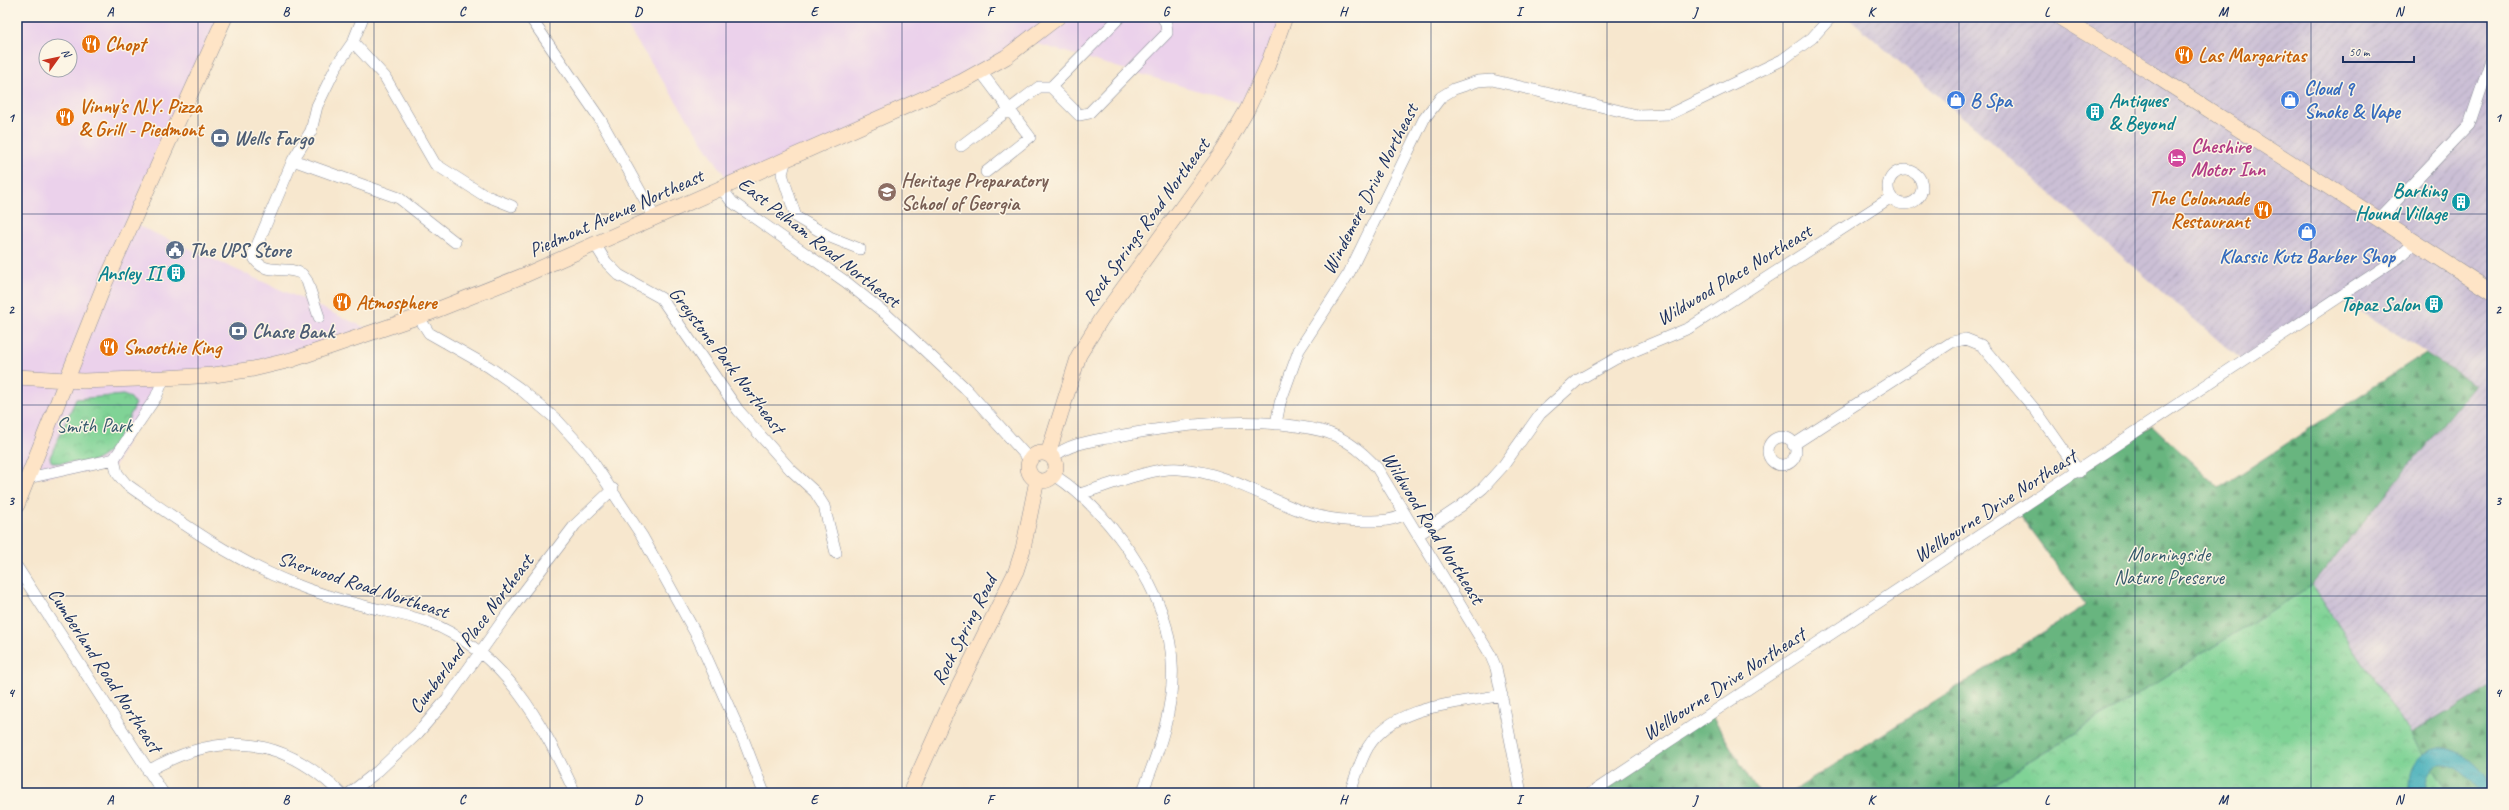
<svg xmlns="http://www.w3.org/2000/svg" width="2509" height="810" font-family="Caveat,sans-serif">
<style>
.built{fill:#ebd1eb;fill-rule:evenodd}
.industrial{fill:url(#industrial-furrows)}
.forest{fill:url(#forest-firs);stroke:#42726e}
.park{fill:url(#park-crowns);stroke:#4e817a}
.water{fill:url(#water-ripples);stroke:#2b6d8b}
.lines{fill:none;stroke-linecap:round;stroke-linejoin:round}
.street-casing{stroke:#898b96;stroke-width:12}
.secondary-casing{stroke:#898b96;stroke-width:16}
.street{stroke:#fff;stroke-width:11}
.secondary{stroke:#fee4c6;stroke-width:15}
.grid{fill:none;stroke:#1b2f5e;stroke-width:1;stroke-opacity:0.55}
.labels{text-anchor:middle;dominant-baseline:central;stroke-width:3;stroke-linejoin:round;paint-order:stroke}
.food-label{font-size:20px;font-weight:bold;fill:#c56008;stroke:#fcf5e5;text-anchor:start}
.shop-label{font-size:20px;font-weight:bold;fill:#366cbe;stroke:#fcf5e5;text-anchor:start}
.culture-label{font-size:20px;font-weight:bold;fill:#0d838f;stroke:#fcf5e5;text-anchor:end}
.service-label{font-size:20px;font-weight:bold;fill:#4e5e75;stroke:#fcf5e5;text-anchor:start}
.hotel-label{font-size:20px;font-weight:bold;fill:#b23c85;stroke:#fcf5e5;text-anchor:start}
.education-label{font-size:20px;font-weight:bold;fill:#785e54;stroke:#fcf5e5;text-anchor:start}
.street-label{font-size:20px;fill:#1b2f5e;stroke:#fcf5e5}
.park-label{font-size:20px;fill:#34586c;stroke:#fcf5e5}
.neatline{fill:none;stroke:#1b2f5e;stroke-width:1.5}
.grid-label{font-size:13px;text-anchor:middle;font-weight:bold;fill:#1b2f5e}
</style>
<defs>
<pattern id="industrial-furrows" width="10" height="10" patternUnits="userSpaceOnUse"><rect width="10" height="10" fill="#cbbfd5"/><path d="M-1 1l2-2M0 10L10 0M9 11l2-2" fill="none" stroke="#aea4b9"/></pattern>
<pattern id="forest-firs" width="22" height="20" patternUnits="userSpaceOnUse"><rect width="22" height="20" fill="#68b57f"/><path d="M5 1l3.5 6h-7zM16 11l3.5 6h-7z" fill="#55946b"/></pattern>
<pattern id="park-crowns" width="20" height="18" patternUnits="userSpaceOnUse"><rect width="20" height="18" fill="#80d396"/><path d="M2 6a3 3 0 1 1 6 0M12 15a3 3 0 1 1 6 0" fill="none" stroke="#6eb584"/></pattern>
<pattern id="water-ripples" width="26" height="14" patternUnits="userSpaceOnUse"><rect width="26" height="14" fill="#3babb8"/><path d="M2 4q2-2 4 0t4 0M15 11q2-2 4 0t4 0" fill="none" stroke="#318c99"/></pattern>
</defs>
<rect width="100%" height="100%" fill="#fcf5e5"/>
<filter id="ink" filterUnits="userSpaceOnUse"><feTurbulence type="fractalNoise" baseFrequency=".025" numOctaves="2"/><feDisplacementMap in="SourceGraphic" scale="8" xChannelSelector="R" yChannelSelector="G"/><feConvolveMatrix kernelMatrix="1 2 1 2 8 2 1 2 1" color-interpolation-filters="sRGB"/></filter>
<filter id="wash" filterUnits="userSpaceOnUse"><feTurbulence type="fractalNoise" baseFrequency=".012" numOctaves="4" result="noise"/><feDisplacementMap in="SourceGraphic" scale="16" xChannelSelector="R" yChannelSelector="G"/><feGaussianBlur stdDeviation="0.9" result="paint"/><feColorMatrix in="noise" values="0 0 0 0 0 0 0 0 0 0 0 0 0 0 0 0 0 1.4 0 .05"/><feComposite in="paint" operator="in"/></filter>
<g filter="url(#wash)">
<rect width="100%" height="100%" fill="#f7e7ce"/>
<path class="built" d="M17 17H226L134 224 375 332 261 367 159 379 114 468 24 479 17 499ZM46 46H70V70H46Z
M638 17H1285L1250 106 1024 40 946 91 731 185 625 23Z"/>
<path class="industrial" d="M1848 17H2492V686L2410 734 2312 585 2475 384 2337 296 2243 362Z"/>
<path class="forest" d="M2425 353 2475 384 2312 585 1980 793H1790L2086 605 2018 513 2152 425 2219 488Z
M2492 686V793H2449L2410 734Z
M1710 713 1758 793H1591Z"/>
<path class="park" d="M123 395 131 398 135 404 134 408C124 426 113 458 89 462 78 463 66 462 55 463L51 461 50 457 76 399Z
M2312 585 2449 793H1980Z"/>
<path class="water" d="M2443 747C2461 748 2492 774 2492 793H2481C2463 768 2430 742 2426 793H2410C2410 766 2414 753 2443 747Z"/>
</g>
<g filter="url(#ink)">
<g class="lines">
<defs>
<path id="street" d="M530 17 600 119 655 218
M353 42 385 77 435 164 482 194 512 206
M981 72 1030 137 986 172
M1051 87 1079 115 1089 113 1167 33 1166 23 1162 17
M1051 87 1120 17
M961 146 1039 87H1051
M786 159 782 174 796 217 830 237 860 249
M293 160 399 198 455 242
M1888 187a17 17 0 1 1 34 0a17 17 0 1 1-34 0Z
M721 188 732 202 846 282 887 315 965 388 1030 460
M2378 220 2469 125 2492 57
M595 244 606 262 619 275 661 298 738 410 791 470 815 492 824 506 836 553
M418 316 429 333 489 367 519 388 557 420 587 453 642 536 697 636 744 741 764 793
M319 317 307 281 302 274C286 264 262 278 253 255L293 160 311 131 317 106 337 65 353 42 363 17
M1276 424 1280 403 1299 350 1349 273 1424 119 1441 97 1454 89 1478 81 1492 80 1637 115 1670 114 1782 60 1812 38 1831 17
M1768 451a14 14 0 1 1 28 0a14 14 0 1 1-28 0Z
M1793 445 1952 342 1966 339 1981 345 2037 412 2079 472
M1053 457C1072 442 1094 441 1118 436 1183 424 1257 415 1322 431 1345 437 1362 451 1377 468L1490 654 1496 668 1521 793
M114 459 117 473 126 484C179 521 231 559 292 583 314 592 337 599 361 605 383 611 406 614 428 622 505 652 542 722 575 793
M114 459 156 397 164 378
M1054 475C1085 495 1109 522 1130 552 1189 639 1180 700 1142 793
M28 478 114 459
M1080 494C1107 486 1152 467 1179 469 1220 471 1259 494 1296 509 1319 518 1343 521 1367 521 1382 521 1392 521 1405 514
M1418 535 1461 506 1483 488 1503 466 1540 414 1578 380 1615 359 1689 328 1890 198
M17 567 163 793
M148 771C218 731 281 734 340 793
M350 793 378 771 418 733 447 699 508 613 575 525 613 489
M1350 793C1355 778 1360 761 1368 747 1395 704 1457 704 1502 695
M1591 793 2398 258 2414 243"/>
<path id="secondary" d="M2059 17 2150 72 2492 292
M17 377 83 381 164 378 214 375 253 369 291 360 429 313 525 275 963 81 1006 57 1058 17
M1028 467a14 14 0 1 1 28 0a14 14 0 1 1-28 0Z
M1048 454 1079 355 1101 319 1223 151 1247 110 1267 67 1285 17
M17 505 105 283 225 17
M910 793 949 706 1016 571 1023 549 1037 480"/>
</defs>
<use href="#street" class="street-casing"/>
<use href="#secondary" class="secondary-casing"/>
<use href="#street" class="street"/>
<use href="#secondary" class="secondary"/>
</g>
</g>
<path class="grid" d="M198 17V793M374 17V793M550 17V793M726 17V793M902 17V793M1078 17V793M1254 17V793M1431 17V793M1607 17V793M1783 17V793M1959 17V793M2135 17V793M2311 17V793M17 214H2492M17 405H2492M17 596H2492"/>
<defs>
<symbol id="restaurant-disc" viewBox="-11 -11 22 22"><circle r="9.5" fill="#e8710a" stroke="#fcf5e5"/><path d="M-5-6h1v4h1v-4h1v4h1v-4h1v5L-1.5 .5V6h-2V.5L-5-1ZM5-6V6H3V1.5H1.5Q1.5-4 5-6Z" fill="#fff"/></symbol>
<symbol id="shop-disc" viewBox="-11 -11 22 22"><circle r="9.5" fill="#3f7fe0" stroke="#fcf5e5"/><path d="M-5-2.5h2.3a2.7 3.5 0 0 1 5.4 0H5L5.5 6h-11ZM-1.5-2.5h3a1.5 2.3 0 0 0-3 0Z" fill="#fff"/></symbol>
<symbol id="building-disc" viewBox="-11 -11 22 22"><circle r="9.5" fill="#0f9aa8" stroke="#fcf5e5"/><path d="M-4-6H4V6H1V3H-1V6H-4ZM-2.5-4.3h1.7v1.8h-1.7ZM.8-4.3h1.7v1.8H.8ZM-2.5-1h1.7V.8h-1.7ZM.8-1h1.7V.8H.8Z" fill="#fff"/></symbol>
<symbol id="bank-disc" viewBox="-11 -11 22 22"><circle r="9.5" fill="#5c6f8a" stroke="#fcf5e5"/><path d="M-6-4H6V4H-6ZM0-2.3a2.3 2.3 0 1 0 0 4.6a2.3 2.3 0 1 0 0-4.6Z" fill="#fff"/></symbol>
<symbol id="hotel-disc" viewBox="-11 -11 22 22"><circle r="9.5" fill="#d1479c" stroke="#fcf5e5"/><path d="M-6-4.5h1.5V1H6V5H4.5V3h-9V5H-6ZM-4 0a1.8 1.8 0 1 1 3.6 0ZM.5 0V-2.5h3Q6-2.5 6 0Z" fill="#fff"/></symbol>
<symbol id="school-disc" viewBox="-11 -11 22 22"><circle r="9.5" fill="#8d6e63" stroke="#fcf5e5"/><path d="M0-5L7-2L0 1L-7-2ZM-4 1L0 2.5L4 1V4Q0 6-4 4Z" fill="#fff"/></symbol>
<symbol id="civic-disc" viewBox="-11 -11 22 22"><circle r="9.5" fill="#5c6f8a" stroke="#fcf5e5"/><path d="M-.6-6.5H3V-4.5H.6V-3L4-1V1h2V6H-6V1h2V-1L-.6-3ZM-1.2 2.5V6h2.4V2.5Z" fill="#fff"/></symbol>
</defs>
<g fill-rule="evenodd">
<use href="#restaurant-disc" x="80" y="33" width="22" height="22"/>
<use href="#restaurant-disc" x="2173" y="44" width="22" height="22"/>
<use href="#shop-disc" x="1945" y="89" width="22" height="22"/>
<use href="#shop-disc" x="2279" y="89" width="22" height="22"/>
<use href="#building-disc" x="2084" y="101" width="22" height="22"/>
<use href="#restaurant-disc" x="54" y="106" width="22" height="22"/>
<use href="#bank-disc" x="209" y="127" width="22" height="22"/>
<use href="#hotel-disc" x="2166" y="147" width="22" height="22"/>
<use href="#school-disc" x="876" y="181" width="22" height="22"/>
<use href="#building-disc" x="2450" y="191" width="22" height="22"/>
<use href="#restaurant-disc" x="2252" y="199" width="22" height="22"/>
<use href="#shop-disc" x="2296" y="221" width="22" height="22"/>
<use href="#civic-disc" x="164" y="239" width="22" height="22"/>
<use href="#building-disc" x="165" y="262" width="22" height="22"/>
<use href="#restaurant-disc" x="331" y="291" width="22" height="22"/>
<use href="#building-disc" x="2423" y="293" width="22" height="22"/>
<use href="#bank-disc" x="227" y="320" width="22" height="22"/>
<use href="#restaurant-disc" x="98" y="336" width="22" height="22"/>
</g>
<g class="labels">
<g class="food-label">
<text x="105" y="44">Chopt</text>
<text x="2198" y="55">Las Margaritas</text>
<text x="79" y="106">Vinny's N.Y. Pizza<tspan x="79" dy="23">&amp; Grill - Piedmont</tspan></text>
<text x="2249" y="198" text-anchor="end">The Colonnade<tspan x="2249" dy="23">Restaurant</tspan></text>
<text x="356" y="302">Atmosphere</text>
<text x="123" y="347">Smoothie King</text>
</g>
<g class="shop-label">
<text x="2304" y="88">Cloud 9<tspan x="2304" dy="23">Smoke &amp; Vape</tspan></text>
<text x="1970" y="100">B Spa</text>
<text x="2307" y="256" text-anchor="middle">Klassic Kutz Barber Shop</text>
</g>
<g class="culture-label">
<text x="2109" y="100" text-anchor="start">Antiques<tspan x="2109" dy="23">&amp; Beyond</tspan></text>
<text x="2447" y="190">Barking<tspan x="2447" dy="23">Hound Village</tspan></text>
<text x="162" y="273">Ansley II</text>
<text x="2420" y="304">Topaz Salon</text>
</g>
<g class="service-label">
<text x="234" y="138">Wells Fargo</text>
<text x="189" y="250">The UPS Store</text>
<text x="252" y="331">Chase Bank</text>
</g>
<g class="hotel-label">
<text x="2191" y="146">Cheshire<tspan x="2191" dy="23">Motor Inn</tspan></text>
</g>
<g class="education-label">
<text x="901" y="180">Heritage Preparatory<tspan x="901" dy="23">School of Georgia</tspan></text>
</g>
<g class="street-label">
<text transform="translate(1370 189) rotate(-63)">Windemere Drive Northeast</text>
<text transform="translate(616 213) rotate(-24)">Piedmont Avenue Northeast</text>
<text transform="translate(1146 222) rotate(-54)">Rock Springs Road Northeast</text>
<text transform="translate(819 242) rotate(38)">East Pelham Road Northeast</text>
<text transform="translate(1734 275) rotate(-31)">Wildwood Place Northeast</text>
<text transform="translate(727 360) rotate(53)">Greystone Park Northeast</text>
<text transform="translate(1995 506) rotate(-33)">Wellbourne Drive Northeast</text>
<text transform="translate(1433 528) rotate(58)">Wildwood Road Northeast</text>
<text transform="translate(363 585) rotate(18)">Sherwood Road Northeast</text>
<text transform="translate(964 630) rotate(-63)">Rock Spring Road</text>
<text transform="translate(471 634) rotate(-53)">Cumberland Place Northeast</text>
<text transform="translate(105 670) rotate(57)">Cumberland Road Northeast</text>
<text transform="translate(1724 684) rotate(-33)">Wellbourne Drive Northeast</text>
</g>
<g class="park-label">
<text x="94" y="425">Smith Park</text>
<text x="2169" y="554">Morningside<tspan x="2169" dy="23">Nature Preserve</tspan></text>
</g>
</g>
<rect width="2509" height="810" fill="none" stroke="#fcf5e5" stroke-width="44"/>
<g transform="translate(58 58) rotate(57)"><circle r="19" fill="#fcf5e5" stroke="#a2a6af"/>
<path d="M0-3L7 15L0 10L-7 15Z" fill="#c8321e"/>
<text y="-6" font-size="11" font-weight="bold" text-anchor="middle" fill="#1b2f5e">N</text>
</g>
<path d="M2343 56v6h71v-6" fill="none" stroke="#1b2f5e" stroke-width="2"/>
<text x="2349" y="56" font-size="12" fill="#1b2f5e" stroke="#fcf5e5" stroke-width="3" paint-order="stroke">50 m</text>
<rect x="22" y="22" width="2465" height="766" class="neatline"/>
<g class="grid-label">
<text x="110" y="16">A</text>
<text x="286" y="16">B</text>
<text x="462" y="16">C</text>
<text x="638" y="16">D</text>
<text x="814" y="16">E</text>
<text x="990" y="16">F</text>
<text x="1166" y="16">G</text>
<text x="1343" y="16">H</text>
<text x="1519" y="16">I</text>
<text x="1695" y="16">J</text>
<text x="1871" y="16">K</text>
<text x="2047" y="16">L</text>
<text x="2223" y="16">M</text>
<text x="2399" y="16">N</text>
<text x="11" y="122">1</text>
<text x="2498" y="122">1</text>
<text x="11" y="314">2</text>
<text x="2498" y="314">2</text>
<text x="11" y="505">3</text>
<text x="2498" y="505">3</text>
<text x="11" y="697">4</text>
<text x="2498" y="697">4</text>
<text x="110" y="804">A</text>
<text x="286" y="804">B</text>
<text x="462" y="804">C</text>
<text x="638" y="804">D</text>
<text x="814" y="804">E</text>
<text x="990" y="804">F</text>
<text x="1166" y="804">G</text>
<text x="1343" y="804">H</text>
<text x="1519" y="804">I</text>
<text x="1695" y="804">J</text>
<text x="1871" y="804">K</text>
<text x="2047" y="804">L</text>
<text x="2223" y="804">M</text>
<text x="2399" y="804">N</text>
</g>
</svg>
